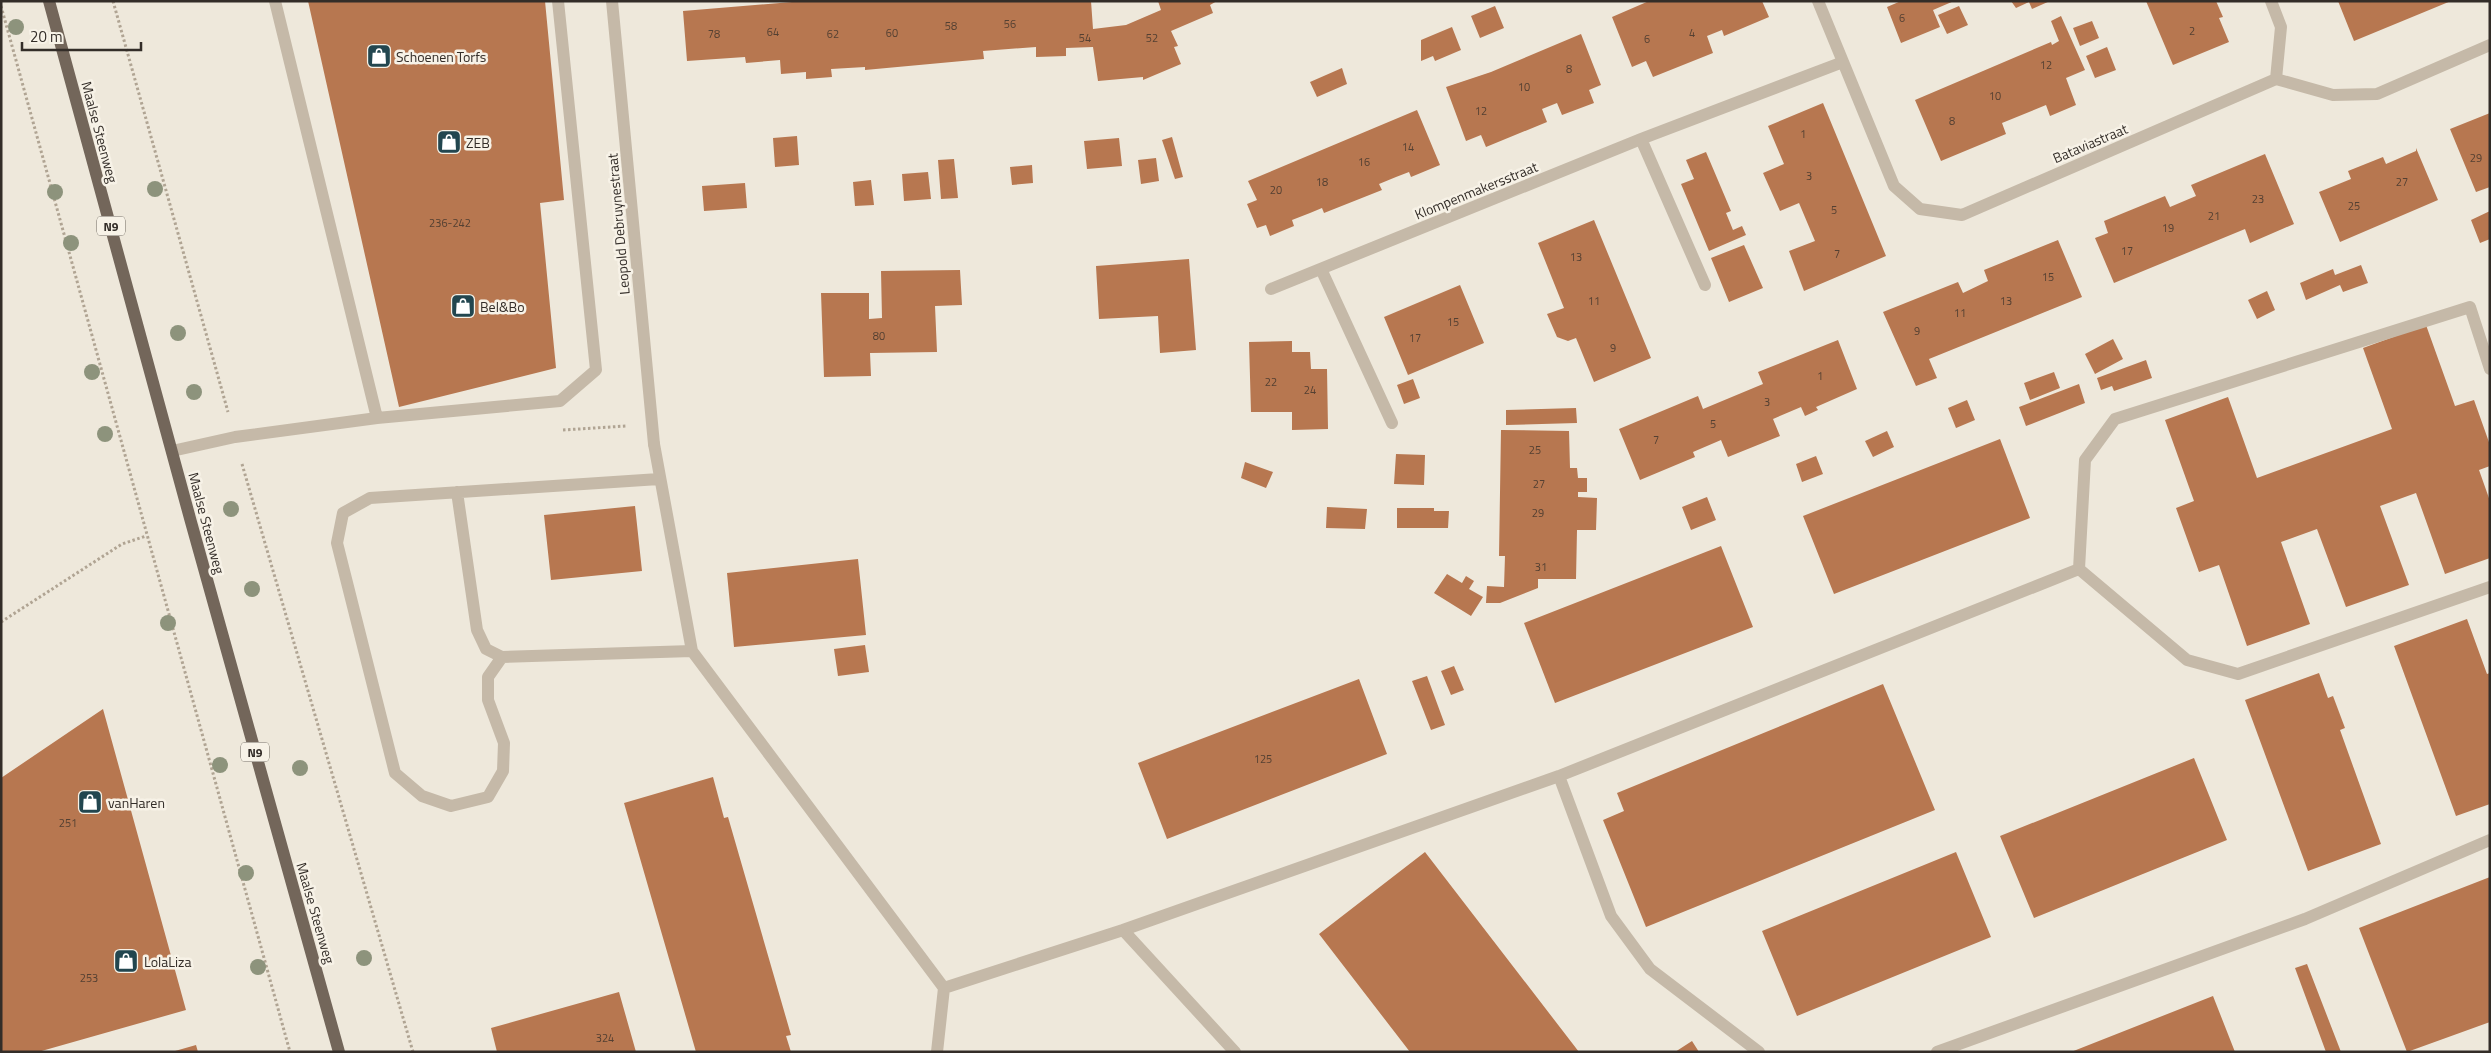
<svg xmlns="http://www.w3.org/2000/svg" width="2491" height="1053" font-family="'Titillium Web',sans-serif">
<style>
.building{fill:#b77750}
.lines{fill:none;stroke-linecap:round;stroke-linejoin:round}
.path{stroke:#b0a493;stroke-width:3;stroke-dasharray:2.5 2.5;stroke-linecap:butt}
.service{stroke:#c5b9a8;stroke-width:12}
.minor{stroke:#c5b9a8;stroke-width:12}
.primary{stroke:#73665a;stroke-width:12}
.tree{fill:#8d937c}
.labels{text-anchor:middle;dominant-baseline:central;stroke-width:5;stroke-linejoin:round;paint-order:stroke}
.number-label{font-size:11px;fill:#544032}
.shield{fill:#f7f2e7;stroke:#6e6861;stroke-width:1}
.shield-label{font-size:12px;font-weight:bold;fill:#332d28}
.poi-label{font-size:14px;fill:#332d28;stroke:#f7f2e7;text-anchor:start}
.street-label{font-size:14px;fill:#332d28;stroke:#f7f2e7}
</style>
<rect width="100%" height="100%" fill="#eee8db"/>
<path class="building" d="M308 1H545L564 200 540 203 556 368 399 407Z
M804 1H1091L1093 29 1126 25 1161 10 1158 1H1217L1210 5 1213 13 1171 31 1178 46 1174 47 1181 64 1143 80V77L1098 81 1093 47 1066 48V56L1036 57V47L983 51 984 59 865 70V67L831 69 832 77 806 79V72L781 74 780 60 746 63 745 57 687 61 683 11Z
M1649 1H1762L1769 17 1724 36 1722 30 1707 36 1713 53 1653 77 1646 61 1632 67 1612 17Z
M1901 1H1954L1933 10 1940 27 1901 43 1887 7Z
M2011 1H2050L2032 9 2029 2 2016 8Z
M2146 1H2216L2223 17 2219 18 2229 42 2173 65Z
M2338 1H2451L2354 41Z
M1495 6 1504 28 1480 38 1471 16Z
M1959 6 1968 25 1947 34 1938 15Z
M2061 16 2085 70 2066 78 2076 105 2050 116 2046 105 2002 123 2006 134 1941 161 1915 100 2051 42 2052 45 2059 41 2051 21Z
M2092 21 2099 38 2080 46 2073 28Z
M1452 27 1461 50 1435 61 1433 56 1421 61V40Z
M1581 34 1601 85 1589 90 1594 103 1562 115 1557 103 1542 109 1547 122 1486 147 1481 135 1466 141 1446 87 1491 72Z
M2107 47 2116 70 2095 78 2086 56Z
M1342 68 1347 84 1317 97 1310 82Z
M1823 103 1886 256 1804 291 1789 251 1815 241 1799 203 1780 211 1763 173 1784 164 1768 126Z
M1417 110 1440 165 1411 177 1409 172 1396 177 1379 184 1382 190 1324 213 1322 208 1310 213 1292 220 1294 226 1270 236 1266 225 1257 228 1247 204 1257 200 1248 181Z
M2490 113V187L2476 192 2450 129Z
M797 136 799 165 775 167 773 138Z
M1172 137 1183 177 1175 179 1162 140Z
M1119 138 1122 166 1087 169 1084 141Z
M2416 148 2438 200 2340 242 2319 192 2351 179 2348 171 2383 157 2386 164 2416 151Z
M1706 152 1731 211 1726 213 1733 230 1742 226 1746 235 1709 251 1681 184 1694 179 1686 160Z
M2265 154 2294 224 2250 243 2245 229 2114 283 2095 238 2108 233 2104 221 2165 196 2170 207 2196 196 2191 185Z
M1156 158 1159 181 1141 184 1138 160Z
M954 159 958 198 941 199 938 160Z
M1032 165 1033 183 1012 185 1010 167Z
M928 172 931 199 904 201 902 174Z
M871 180 874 205 855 206 853 182Z
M745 183 747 208 704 211 702 186Z
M2490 211V239L2480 243 2471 220Z
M1594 220 1651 358 1594 382 1576 338 1568 341 1557 337 1547 314 1564 308 1538 243Z
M2058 240 2082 297 1929 359 1937 378 1916 386 1883 312 1958 282 1963 293 1988 281 1984 270Z
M1744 245 1763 288 1729 302 1711 258Z
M1189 259 1196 350 1160 353 1158 316 1099 319 1096 266Z
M2361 265 2368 283 2343 292 2340 285 2306 300 2300 283 2333 269 2335 275Z
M960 270 962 305 935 306 937 352 870 353 871 376 824 377 821 293H869V319L882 318 881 271Z
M1460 285 1484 343 1408 375 1384 317Z
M2267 291 2275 310 2257 319 2248 300Z
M2426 325 2455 406 2474 400 2490 445V466L2479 470 2490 501V558L2445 574 2416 493 2380 506 2409 585 2346 607 2317 529 2281 542 2310 624 2247 646 2219 565 2199 572 2176 508 2194 501 2165 420 2228 397 2257 478 2392 429 2363 348Z
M2113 339 2123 359 2095 374 2085 354Z
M1838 340 1857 389 1816 407 1818 410 1805 416 1801 407 1773 419 1780 436 1728 457 1721 440 1693 452 1695 457 1640 480 1619 429 1698 396 1703 409 1763 384 1758 372Z
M1292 341V352H1310L1311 369H1327L1328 429 1292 430V412H1251L1249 342Z
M2146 360 2152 378 2114 391 2112 386 2101 390 2097 378Z
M2054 372 2060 388 2030 400 2024 383Z
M1413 379 1420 398 1404 404 1397 385Z
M2079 384 2085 403 2026 426 2019 407Z
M1967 400 1975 420 1956 428 1948 408Z
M1576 408 1577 423 1506 425V410Z
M1501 430 1569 431 1570 468H1577L1578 478H1587V492H1578V497L1597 498 1596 530H1577L1576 579H1538V588L1500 603H1486L1487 586 1504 587 1505 556H1499Z
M1887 431 1894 447 1873 457 1865 441Z
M2000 439 2030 518 1834 594 1803 516Z
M1396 454 1425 455 1424 485 1394 484Z
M1816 456 1823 474 1802 482 1796 464Z
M1245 462 1273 472 1266 488 1241 478Z
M1707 497 1716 520 1691 530 1682 507Z
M635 506 642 571 551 580 544 515Z
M1327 507 1367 509 1365 529 1326 528Z
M1397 508H1434V511H1449L1448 528H1397Z
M1721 546 1753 627 1555 703 1524 623Z
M858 559 866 635 734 647 727 573Z
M1447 574 1462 583 1466 576 1474 581 1469 589 1483 597 1471 616 1434 593Z
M2467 619 2487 674 2490 673V804L2456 816 2394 646Z
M865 645 869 672 838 676 834 649Z
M1454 666 1464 690 1451 695 1441 671Z
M2319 673 2328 698 2333 696 2345 728 2340 730 2381 844 2308 871 2245 700Z
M1427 676 1445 725 1431 730 1412 681Z
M1359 679 1387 754 1167 839 1138 763Z
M1883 684 1935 810 1646 927 1603 820 1624 811 1617 793Z
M103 709 186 1010 38 1052H1V778Z
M2194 758 2227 840 2034 918 2000 836Z
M713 777 724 818 728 817 791 1035 786 1036 791 1052H696L624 803Z
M1425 852 1579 1052H1410L1319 934Z
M1956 852 1991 937 1797 1016 1762 931Z
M2490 877V1022L2407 1052 2359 928Z
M2307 964 2341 1052H2326L2295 968Z
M619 992 636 1052H497L491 1028Z
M2213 996 2235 1052H2071Z
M1692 1041 1699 1052H1675Z
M196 1045 198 1052H175V1051Z"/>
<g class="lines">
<path class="path" d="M113 1 228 412
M1 6 290 1052
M563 430 626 426
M242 464 413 1052
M1 622 122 544 146 536"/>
<path class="service" d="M275 1 377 418
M654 444 692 651 944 988 1123 930 1559 776 2079 569 2187 660 2238 674 2490 587
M172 451 235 437 377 418 560 401 596 370 558 1
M457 492 477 630 486 649 502 657 692 651
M2079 569 2085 460 2115 419 2470 307 2490 369
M502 657 488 677V700L504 743 503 771 488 797 451 806 422 796 395 773 337 543 343 513 370 498 659 479
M1559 776 1611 916 1650 969 1759 1052
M1123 930 1235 1052
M937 1052 944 988
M1937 1052 2305 919 2490 840"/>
<path class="minor" d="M612 1 654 444
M1818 1 1894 186 1920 209 1962 215 2276 79 2333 95 2377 94 2490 45
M2271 1 2281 27 2276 79
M1641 139 1705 285
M1321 269 1392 423
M1271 289 1641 139 1843 62"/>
<path class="primary" d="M49 1 191 522 339 1052"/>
</g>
<g class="tree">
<circle cx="16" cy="27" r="8"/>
<circle cx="155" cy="189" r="8"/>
<circle cx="55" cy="192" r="8"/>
<circle cx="71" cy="243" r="8"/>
<circle cx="178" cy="333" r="8"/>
<circle cx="92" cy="372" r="8"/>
<circle cx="194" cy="392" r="8"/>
<circle cx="105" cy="434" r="8"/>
<circle cx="231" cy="509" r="8"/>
<circle cx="252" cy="589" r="8"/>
<circle cx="168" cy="623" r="8"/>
<circle cx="220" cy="765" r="8"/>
<circle cx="300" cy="768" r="8"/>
<circle cx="246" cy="873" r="8"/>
<circle cx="364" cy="958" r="8"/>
<circle cx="258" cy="967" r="8"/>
</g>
<defs>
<symbol id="shop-square" viewBox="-11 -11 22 22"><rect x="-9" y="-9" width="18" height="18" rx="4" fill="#22464f" stroke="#f7f2e7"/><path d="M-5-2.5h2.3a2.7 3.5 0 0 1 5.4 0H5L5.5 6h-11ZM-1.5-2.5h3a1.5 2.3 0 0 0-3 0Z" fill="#fff"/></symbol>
</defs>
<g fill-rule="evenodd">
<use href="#shop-square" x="365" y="42" width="28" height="28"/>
<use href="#shop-square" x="435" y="128" width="28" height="28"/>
<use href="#shop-square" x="449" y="292" width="28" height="28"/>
<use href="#shop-square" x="76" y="788" width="28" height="28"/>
<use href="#shop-square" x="112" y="947" width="28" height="28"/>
</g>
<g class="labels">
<g class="number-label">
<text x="1902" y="18">6</text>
<text x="1010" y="24">56</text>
<text x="951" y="26">58</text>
<text x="2192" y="31">2</text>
<text x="773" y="32">64</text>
<text x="892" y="33">60</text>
<text x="1692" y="33">4</text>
<text x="714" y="34">78</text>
<text x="833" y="34">62</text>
<text x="1085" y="38">54</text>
<text x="1152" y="38">52</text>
<text x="1647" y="39">6</text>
<text x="2046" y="65">12</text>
<text x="1569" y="69">8</text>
<text x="1524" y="87">10</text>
<text x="1995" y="96">10</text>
<text x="1481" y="111">12</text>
<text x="1952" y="121">8</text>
<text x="1803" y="134">1</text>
<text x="1408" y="147">14</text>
<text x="2476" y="158">29</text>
<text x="1364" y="162">16</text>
<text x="1809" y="176">3</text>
<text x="1322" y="182">18</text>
<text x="2402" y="182">27</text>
<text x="1276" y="190">20</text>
<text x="2258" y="199">23</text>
<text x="2354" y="206">25</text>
<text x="1834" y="210">5</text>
<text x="2214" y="216">21</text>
<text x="450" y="223">236-242</text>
<text x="2168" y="228">19</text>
<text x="2127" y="251">17</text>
<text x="1837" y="254">7</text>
<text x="1576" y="257">13</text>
<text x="2048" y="277">15</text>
<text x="1594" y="301">11</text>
<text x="2006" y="301">13</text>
<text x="1960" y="313">11</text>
<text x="1453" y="322">15</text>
<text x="1917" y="331">9</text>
<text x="879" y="336">80</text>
<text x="1415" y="338">17</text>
<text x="1613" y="348">9</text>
<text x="1820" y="376">1</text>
<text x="1271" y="382">22</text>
<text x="1310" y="390">24</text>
<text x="1767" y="402">3</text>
<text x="1713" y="424">5</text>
<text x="1656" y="440">7</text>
<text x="1535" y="450">25</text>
<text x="1539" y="484">27</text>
<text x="1538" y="513">29</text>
<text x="1541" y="567">31</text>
<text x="1263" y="759">125</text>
<text x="68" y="823">251</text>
<text x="89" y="978">253</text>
<text x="605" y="1038">324</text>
</g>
<g class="shield">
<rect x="97" y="216.5" width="28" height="19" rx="4"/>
<rect x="241" y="742.5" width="28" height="19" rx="4"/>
</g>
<g class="shield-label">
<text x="111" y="226">N9</text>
<text x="255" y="752">N9</text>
</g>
<g class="poi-label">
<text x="396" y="56">Schoenen Torfs</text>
<text x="466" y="142">ZEB</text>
<text x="480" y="306">Bel&amp;Bo</text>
<text x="108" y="802">vanHaren</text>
<text x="144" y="961">LolaLiza</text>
</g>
<g class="street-label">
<text transform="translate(100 132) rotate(75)">Maalse Steenweg</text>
<text transform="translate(2090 143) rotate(-23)">Bataviastraat</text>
<text transform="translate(1476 190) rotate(-22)">Klompenmakersstraat</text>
<text transform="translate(618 224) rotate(-95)">Leopold Debruynestraat</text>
<text transform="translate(207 523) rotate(75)">Maalse Steenweg</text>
<text transform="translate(316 913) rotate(74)">Maalse Steenweg</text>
</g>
</g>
<rect width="2491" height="1053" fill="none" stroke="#332d28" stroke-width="5"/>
<path d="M22 42v8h119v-8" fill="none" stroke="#332d28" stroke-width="2.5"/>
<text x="30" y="42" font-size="15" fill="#332d28" stroke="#f7f2e7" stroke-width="4" paint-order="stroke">20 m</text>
</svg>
